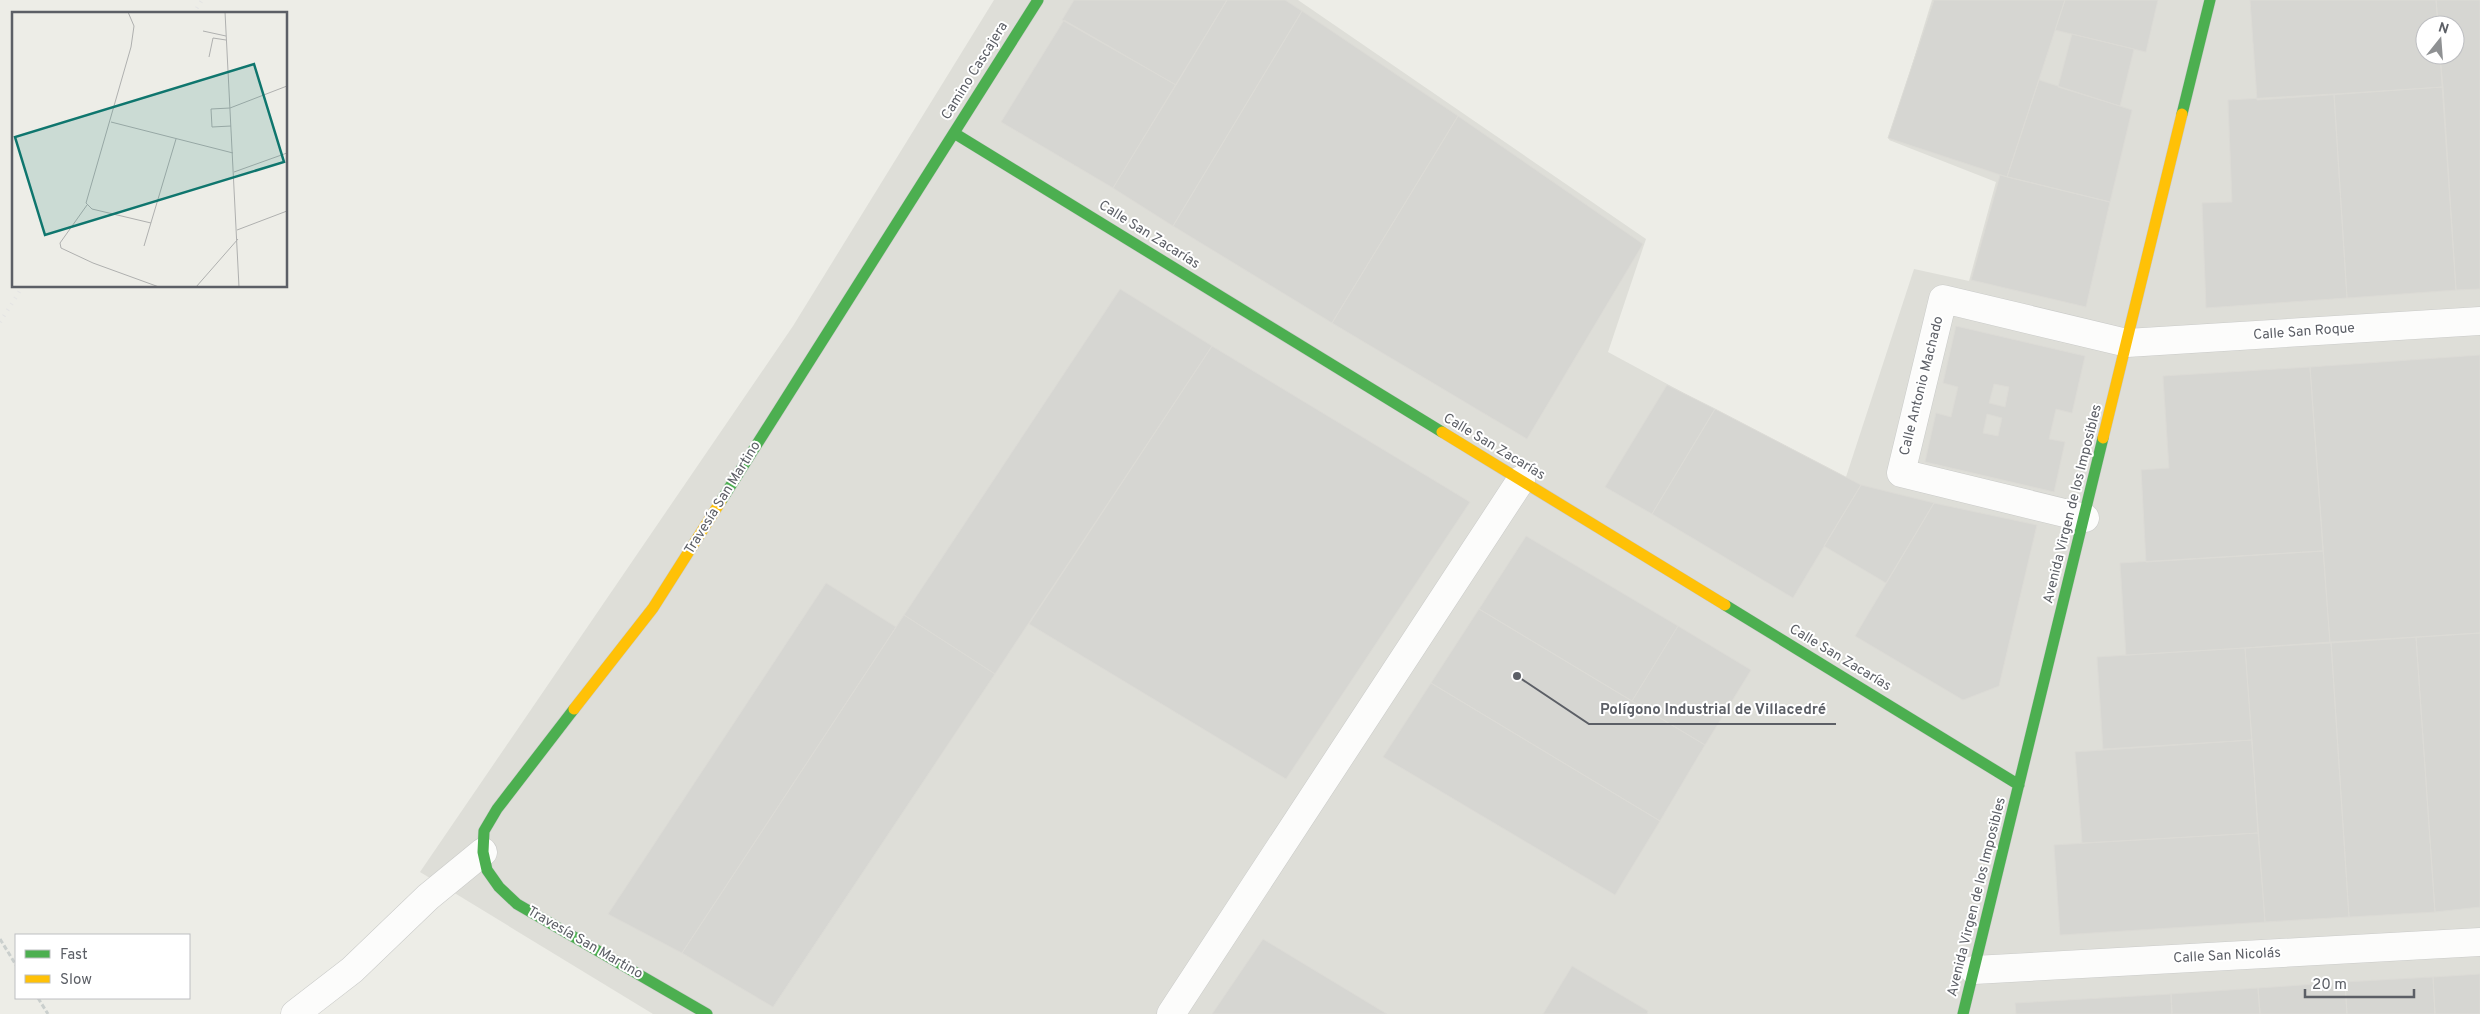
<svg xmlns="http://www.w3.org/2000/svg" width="2480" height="1014" font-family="Overpass,sans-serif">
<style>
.industrial{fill:#deded8;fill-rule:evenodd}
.building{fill:#d6d6d2;stroke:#dcdbd6;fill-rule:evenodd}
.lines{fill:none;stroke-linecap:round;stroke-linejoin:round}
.street-casing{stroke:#cacbc9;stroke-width:29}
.fast-casing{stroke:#c9c9c9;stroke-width:12}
.slow-casing{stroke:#c9c9c9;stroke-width:12}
.path{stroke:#cacfcd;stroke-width:3;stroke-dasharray:5 2.5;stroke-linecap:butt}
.street{stroke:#fcfcfb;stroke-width:28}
.fast{stroke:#4caf50;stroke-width:11}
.slow{stroke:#ffc107;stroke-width:11}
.rail{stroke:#e4e4e4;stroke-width:4;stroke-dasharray:1 6;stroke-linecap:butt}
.labels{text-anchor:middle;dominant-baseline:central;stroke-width:4;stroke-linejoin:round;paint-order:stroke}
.street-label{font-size:14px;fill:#5c5f66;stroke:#fff}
.inset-road{fill:none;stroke:#afb0af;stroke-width:1}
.view{fill:#0f766e;fill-opacity:0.15;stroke:#0f766e;stroke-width:2.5}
.inset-edge{fill:none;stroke:#5c5f66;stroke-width:2.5}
.leader{fill:none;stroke:#5c5f66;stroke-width:2}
.callout-dot{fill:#5c5f66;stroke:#fff;stroke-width:2}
.callout-label{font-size:15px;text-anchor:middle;font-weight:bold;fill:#5c5f66;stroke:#fff;stroke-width:4;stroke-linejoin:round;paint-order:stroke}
</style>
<rect width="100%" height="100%" fill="#edede7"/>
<path class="industrial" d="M994 0H1298L1646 239 1608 352 1845 480 1914 269 1969 281 1996 182 1889 140 1932 0H2480V1014H653L420 872 793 326ZM2425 25H2455V55H2425Z"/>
<path class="building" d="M1074 0H1227L1176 85 1062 20Z
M1227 0H1285L1302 11 1173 226 1113 188Z
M1934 0H2065L2007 177 1888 138Z
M2065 0H2158L2146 52 2055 30Z
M2250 0H2436L2438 25H2425V55H2440L2443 87 2257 100Z
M2436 0H2480V289L2456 290 2440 55H2455V25H2438Z
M1302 11 1458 116 1332 323 1173 226Z
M1064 20 1176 85 1113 188 1001 122Z
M2072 34 2134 49 2120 106 2058 87Z
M2039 80 2132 110 2110 202 2007 177Z
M2443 87 2456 290 2347 298 2334 94Z
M2334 94 2347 298 2206 308 2202 203 2232 202 2228 100Z
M1458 116 1643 244 1527 439 1332 323Z
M2000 175 2110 202 2086 307 1971 280Z
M1120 289 1212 346 995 674 904 615Z
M1956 326 2085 356 2072 413 2056 409 2049 439 2065 442 2054 492 1925 462 1936 413 1951 417 1958 387 1943 383ZM1994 384 2009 387 2005 407 1989 403ZM1987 414 2002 418 1998 436 1983 433Z
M1212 346 1470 502 1286 779 1029 624Z
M2480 355V633L2330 643 2310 367Z
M2310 367 2323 551 2146 562 2141 470 2169 468 2163 376Z
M1667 385 1715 409 1652 514 1605 487Z
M1715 409 1861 485 1793 598 1652 514Z
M1861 485 1934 503 1886 583 1824 546Z
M1934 503 2037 525 1999 686 1963 700 1855 636Z
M1526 536 1678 626 1632 701 1479 609Z
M2323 551 2330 643 2126 655 2120 563Z
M826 583 896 627 682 953 608 914Z
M1479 609 1705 745 1660 821 1431 683Z
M904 615 995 674 773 1007 682 953Z
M1678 626 1751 670 1705 745 1632 701Z
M2480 633V907L2435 912 2416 637Z
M2416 637 2435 912 2349 917 2331 642Z
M2331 642 2349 917 2265 922 2245 648Z
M2245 648 2252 740 2103 749 2097 657Z
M1431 683 1660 821 1615 895 1383 757Z
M2252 740 2258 833 2082 843 2075 752Z
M2258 833 2265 922 2060 935 2054 845Z
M1263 939 1387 1014H1212Z
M1572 966 1648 1011 1647 1014H1543Z
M2480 974V1014H2435L2433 977Z
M2433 977 2435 1014H2347L2345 982Z
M2345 982 2347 1014H2260L2258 988Z
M2258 988 2260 1014H2172L2171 994Z
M2171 994 2172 1014H2016L2015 1003Z"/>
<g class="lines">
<defs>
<path id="street" d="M2085 518 1901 473 1943 299 2127 343 2480 321
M1974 970 2480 942
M295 1014 352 970 428 897 483 852
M1171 1014 1521 480"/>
<path id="fast" d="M2182 114 2210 0
M954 133 1442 432
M721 501 1038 0
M1725 605 2019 785
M574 709 497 809 484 831 483 852 487 870 499 887 517 904 707 1014
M1963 1014 2103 438"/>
<path id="slow" d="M1442 432 1725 605
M2103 438 2182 114
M574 709 653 608 721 501"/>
</defs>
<use href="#street" class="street-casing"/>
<use href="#fast" class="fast-casing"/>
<use href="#slow" class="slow-casing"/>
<path class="path" d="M0 939 16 965
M38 998 48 1014"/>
<use href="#street" class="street"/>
<use href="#fast" class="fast"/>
<use href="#slow" class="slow"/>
<path class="rail" d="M193 14 202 0
M0 322 23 286"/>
</g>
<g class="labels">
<g class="street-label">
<text transform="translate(975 71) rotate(-58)">Camino Cascajera</text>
<text transform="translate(1149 235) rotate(32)">Calle San Zacarías</text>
<text transform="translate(2304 332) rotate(-4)">Calle San Roque</text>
<text transform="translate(1922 386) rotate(-76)">Calle Antonio Machado</text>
<text transform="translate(1494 447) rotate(31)">Calle San Zacarías</text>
<text transform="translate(723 498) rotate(-58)">Travesía San Martino</text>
<text transform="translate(2073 504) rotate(-76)">Avenida Virgen de los Imposibles</text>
<text transform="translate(1840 658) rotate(31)">Calle San Zacarías</text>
<text transform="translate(1977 897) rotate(-76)">Avenida Virgen de los Imposibles</text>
<text transform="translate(585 943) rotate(30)">Travesía San Martino</text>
<text transform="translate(2227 956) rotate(-3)">Calle San Nicolás</text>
</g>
</g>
<g transform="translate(12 12)">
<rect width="275" height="275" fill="#edede7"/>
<path class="inset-road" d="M116 0 122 14 119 35 74 191 80 197 139 211M213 0 227 275M191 19 214 24M197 45 201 26 214 28M99 110 221 141M219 114 200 115 199 97 218 96 275 74M222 160 275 141M75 193 48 231 49 236 81 251 147 275M225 218 275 199M132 234 164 127M184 275 226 227"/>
<path class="view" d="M242 52 272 150 33 223 3 125Z"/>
<rect width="275" height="275" class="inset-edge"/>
</g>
<path class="leader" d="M1517 676L1589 724H1836"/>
<circle class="callout-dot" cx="1517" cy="676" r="5"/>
<g class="callout-label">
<text x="1713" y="714">Polígono Industrial de Villacedré</text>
</g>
<rect x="15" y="934" width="175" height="65" fill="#ffffff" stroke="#bebfc2"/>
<rect x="25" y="950" width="25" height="8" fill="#4caf50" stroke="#bebfc2"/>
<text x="60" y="959" font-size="15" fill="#5c5f66">Fast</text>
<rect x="25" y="975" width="25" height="8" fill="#ffc107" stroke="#bebfc2"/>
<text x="60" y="984" font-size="15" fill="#5c5f66">Slow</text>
<g transform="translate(2440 40) rotate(17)"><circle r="24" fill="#ffffff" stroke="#bebfc2"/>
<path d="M0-4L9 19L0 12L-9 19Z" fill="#8f9193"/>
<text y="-8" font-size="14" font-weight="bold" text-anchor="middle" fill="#5c5f66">N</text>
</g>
<path d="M2305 989v8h109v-8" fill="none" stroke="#5c5f66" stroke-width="2.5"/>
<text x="2312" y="989" font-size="15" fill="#5c5f66" stroke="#ffffff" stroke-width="4" paint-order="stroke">20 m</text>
</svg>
